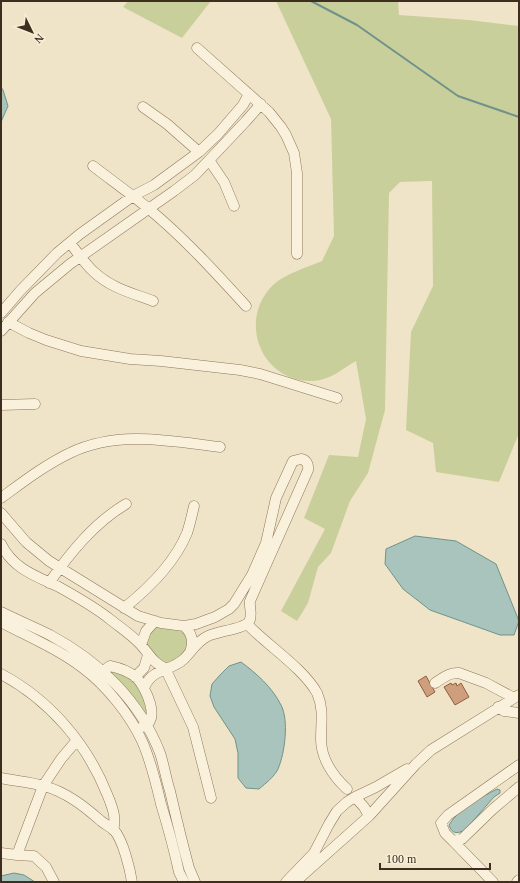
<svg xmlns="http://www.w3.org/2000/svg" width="520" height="883" font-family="Georgia,serif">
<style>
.green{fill:#c9cf9b}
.water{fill:#a9c4bc;stroke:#6f938a}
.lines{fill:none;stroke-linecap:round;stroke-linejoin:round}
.stream{stroke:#6f938a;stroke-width:2}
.building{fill:#cf9f7d;stroke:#8d5f41}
.minor-casing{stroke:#8d765c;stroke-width:11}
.minor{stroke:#faf1dc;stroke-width:10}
</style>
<rect width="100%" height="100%" fill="#f0e4c8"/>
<path class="green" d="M128 1H211L182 38 123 7Z
M276 1H398L399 15 469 20 519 26V433L499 482 436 472 433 443 406 430 411 332 433 286 432 181 400 182 389 193 385 410 368 473 350 501 331 553 318 567 308 603 297 621 281 611 325 529 304 518 329 455 358 457 366 419 356 361C342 369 331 380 313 381 261 383 237 320 273 285 286 273 306 268 322 261L334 236 331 119Z
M157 626 182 630 187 635 188 648C180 656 173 665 161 662L145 643 151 630Z
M107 670C136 676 148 691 147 721Z"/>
<path class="water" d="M1 87 3 90 8 106 1 122Z
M415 536 456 541 496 564 519 621 514 635H500L430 610 403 589 385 564 386 549Z
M241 662C256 673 272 687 281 705 289 720 285 753 278 769 274 777 266 783 259 789L246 788 238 778V753L235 739 214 707 210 696 212 684 220 675 229 666Z
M497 789 500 790V793L494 797 465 830C457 834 452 834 449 825 459 808 480 798 497 789Z
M14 873 24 875 35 882H1V876Z"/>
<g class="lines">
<path class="stream" d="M311 1 357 25 458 96 519 117"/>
</g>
<path class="building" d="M426 676 435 692 427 697 418 681Z
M451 683 452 685 456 683 457 686 461 683 469 697 455 705 444 687Z"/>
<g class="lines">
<defs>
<path id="minor" d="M197 48 269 112 281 127 286 135 294 153 297 173V254
M143 107 167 124 199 152
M209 160 224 182 234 206
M93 166C111 180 131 194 149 209 184 238 215 272 246 306
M70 243C78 253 85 264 94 272 111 288 132 293 153 301
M1 313 20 291 57 253 80 234 133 196 154 185 199 152 218 134 243 105 249 94
M8 322 29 333 46 340 81 351 130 359 161 361 240 370 260 374 337 398
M1 331 35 293 70 264 174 191 195 175 246 121 261 104
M1 405 35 404
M1 498C23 482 45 465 70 453 118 430 170 441 220 447
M1 513 26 542 49 561 138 616 161 623 184 626 196 624 215 617 229 609 234 604 252 575 266 543 276 498 293 461 301 459C306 460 309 464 308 470L250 601C249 608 253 615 249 622 243 629 219 631 208 636 197 641 192 651 184 659 170 672 153 667 144 688
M1 544C13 569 36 576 59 587 77 597 95 607 111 620 121 628 133 636 141 645 150 655 153 663 165 668L193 727 211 798
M49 583C70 553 94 523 126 504
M124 608C148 589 175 562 187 533 190 524 192 515 194 506
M1 612C17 620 34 627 50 635 99 661 140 701 160 753 164 765 166 779 170 791 176 817 182 842 189 868L195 882
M1 622C29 637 58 649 83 668 106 685 130 715 142 741 151 761 156 783 161 804 168 827 174 849 179 872L184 882
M247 624C267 645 304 669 317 693 324 709 321 722 321 739 321 758 333 776 347 789
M184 626C192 633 194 642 190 652
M141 645 146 631 155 621
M1 674C50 700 87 744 107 794 112 806 117 818 113 830
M135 677 144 668 148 655
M101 678 107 668 110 666C120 668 128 671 136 677 146 687 162 722 142 727
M435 683C443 678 450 672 459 673L486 683 514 698
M498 707 504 711 519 713
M519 765 448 815 441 823 445 833 453 841 462 839 493 809 519 787
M1 778C15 781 30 782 44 786 66 792 84 806 101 821 105 824 110 827 114 830 123 840 130 869 132 882
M355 797 364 807 369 816
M453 841 493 882
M1 853 17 855 34 856 46 867 54 882
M17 855 43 786 61 759 77 740
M286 882 314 853 329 824 337 811 347 802 355 797 376 787 407 769
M295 882 369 816 416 764 431 750 519 695
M517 882 519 880"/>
</defs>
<use href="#minor" class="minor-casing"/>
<use href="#minor" class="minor"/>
</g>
<rect width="520" height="883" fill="none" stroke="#3d2e20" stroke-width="4"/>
<g transform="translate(32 32) rotate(133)" stroke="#f7eed8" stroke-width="3" paint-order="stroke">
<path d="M0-3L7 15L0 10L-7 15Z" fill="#3d2e20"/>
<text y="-6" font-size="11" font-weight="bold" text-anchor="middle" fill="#3d2e20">N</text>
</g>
<path d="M380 863v6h110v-6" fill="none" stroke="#3d2e20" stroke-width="2"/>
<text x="386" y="863" font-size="12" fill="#3d2e20" stroke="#f7eed8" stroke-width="3" paint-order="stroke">100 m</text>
</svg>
